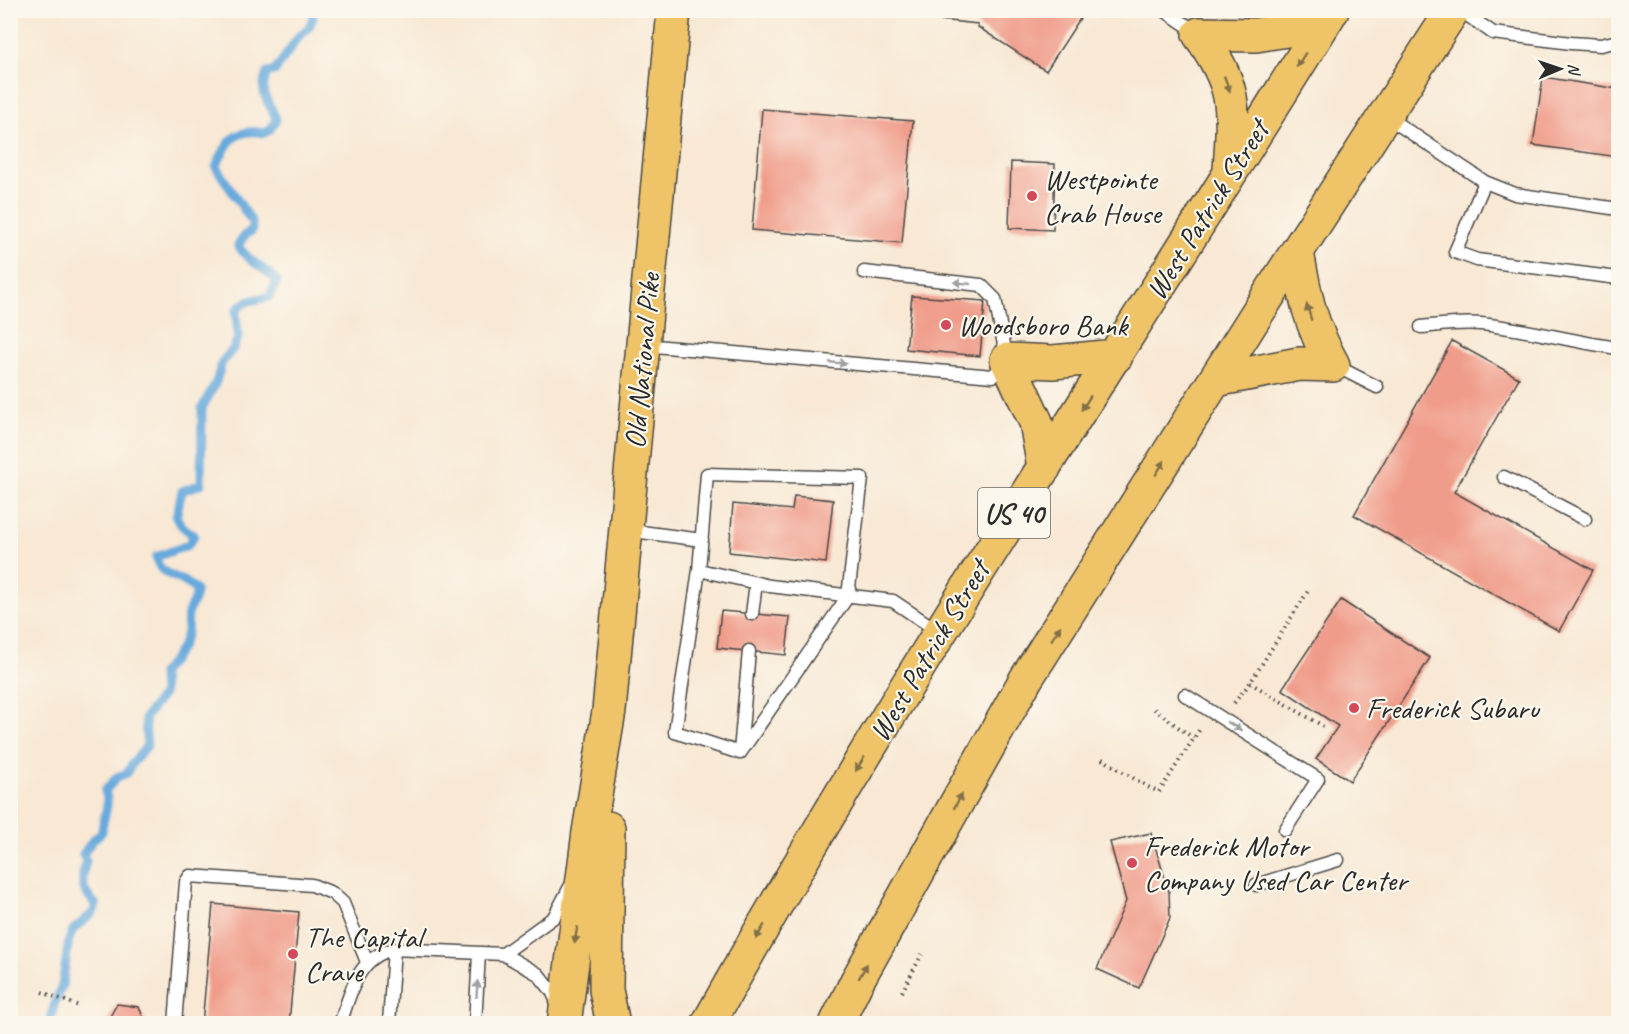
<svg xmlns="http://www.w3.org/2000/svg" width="1629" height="1034" font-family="Caveat,sans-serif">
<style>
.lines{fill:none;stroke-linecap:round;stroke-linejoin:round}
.stream{stroke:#68aadc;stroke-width:9}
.building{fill:#f09c8a}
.service-casing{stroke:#4a4744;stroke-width:15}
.primary-casing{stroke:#4a4744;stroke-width:36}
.path{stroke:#4a4744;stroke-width:4;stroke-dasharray:1.5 4.5;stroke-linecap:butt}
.service{stroke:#fff;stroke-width:12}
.primary{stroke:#efc469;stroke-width:33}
.oneway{fill:#837047}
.oneway2{fill:#a0a0a0}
.poi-dot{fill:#d1495b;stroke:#fbf7ec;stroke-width:2}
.labels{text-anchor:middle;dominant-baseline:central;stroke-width:4.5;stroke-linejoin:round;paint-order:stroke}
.shield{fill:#fbf7ec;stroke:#696865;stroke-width:1.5}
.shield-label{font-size:28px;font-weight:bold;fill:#2b2b2b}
.poi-label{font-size:30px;fill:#2b2b2b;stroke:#fbf7ec;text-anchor:start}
.street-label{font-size:30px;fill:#2b2b2b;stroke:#fbf7ec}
</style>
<rect width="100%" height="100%" fill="#fbf7ec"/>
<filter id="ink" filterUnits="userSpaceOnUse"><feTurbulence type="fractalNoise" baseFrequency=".0167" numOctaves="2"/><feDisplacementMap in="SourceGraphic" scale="12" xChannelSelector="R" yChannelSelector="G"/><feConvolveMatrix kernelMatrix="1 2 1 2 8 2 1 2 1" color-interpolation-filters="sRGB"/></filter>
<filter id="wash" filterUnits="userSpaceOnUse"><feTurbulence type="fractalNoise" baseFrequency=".008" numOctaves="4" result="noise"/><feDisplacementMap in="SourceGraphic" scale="24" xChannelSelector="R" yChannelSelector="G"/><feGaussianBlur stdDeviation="1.35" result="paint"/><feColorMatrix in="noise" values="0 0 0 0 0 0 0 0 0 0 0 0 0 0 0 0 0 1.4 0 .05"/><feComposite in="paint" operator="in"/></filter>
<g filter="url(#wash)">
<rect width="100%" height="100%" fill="#f8e8d4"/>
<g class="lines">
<path class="stream" d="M48 1024 51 1020 54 1005 62 986 69 939 73 930 93 913 96 905C93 901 89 898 87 894 80 884 83 872 86 861L83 854 93 840 102 832C102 817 111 807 105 791L117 777 127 773C133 759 138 758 147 746L145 718 163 694 162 673C173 660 183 649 187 632 188 626 187 619 188 613 190 604 196 602 196 591 181 573 160 580 156 557L188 545 194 536 182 526 176 517 182 491 201 484 202 408 216 382 222 362 233 349 238 338 236 311C245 299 255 300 269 297L277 281C265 268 246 260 238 245L245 235 252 231V222L216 167C227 142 235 127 264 133L270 130 276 120C270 101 258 97 267 73L275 71 299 36 309 27 313 18V10"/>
</g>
<g id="blocks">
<path class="building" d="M941 10H1077L1083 14 1046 71 978 27V24L940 20Z
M1543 77 1618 89V157L1533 145Z
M762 109 913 121 902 243 752 230Z
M1011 162 1055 164 1053 230 1009 228Z
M912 296 985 301 980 356 906 349Z
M1452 341 1519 378 1454 492 1593 570 1559 631 1354 515Z
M794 496 833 500 826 563 729 552 733 504 792 510Z
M1341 600 1430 658 1350 781 1316 759 1338 726 1282 689Z
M721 611 790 617 786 655 717 648Z
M1151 833 1169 892 1170 918 1139 988 1097 969 1126 901 1110 842Z
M213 904 299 912 289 1024H202Z
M117 1004 139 1007 146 1024H109L108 1020Z"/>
</g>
</g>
<g filter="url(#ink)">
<use href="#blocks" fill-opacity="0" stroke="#4a4744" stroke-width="1.5"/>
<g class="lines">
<defs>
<path id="service" d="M1164 10 1198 33
M1460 10 1493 33 1571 43 1601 45 1618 41
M1387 117 1485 182 1515 194 1618 209
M1485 182 1455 252 1477 260 1618 278
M1421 327C1441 325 1461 322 1481 324 1528 329 1573 342 1618 348
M643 345 993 376 1007 360 995 299 981 285 864 272
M1334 365 1377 387
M1504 477 1585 519
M626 530 702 540
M699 570 675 732 740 753
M752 614 756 583
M1185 695 1318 779 1285 830
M740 752 749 651
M740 753 848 596 862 478 707 474 699 570 770 586 893 601 938 631
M1256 885 1338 860
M503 954 554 917 570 887
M175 1024 186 882 190 876 312 885 332 893 343 903 367 962
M340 1024C351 992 357 957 394 949L503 954 538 974 552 991 558 1004
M389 1024 394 949
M475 1024 479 954"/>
<path id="primary" d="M1199 34C1237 87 1234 107 1230 170
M1199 34 1256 35 1287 30 1332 11
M1215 380 1299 364 1333 365C1310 324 1305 297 1297 252
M1044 468 1036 422 1007 360 1053 362 1116 356
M608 828 606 990 613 1024
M564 1024 589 832 609 711 674 10
M708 1024C901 677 1124 348 1332 10
M836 1024 857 981 1026 679 1256 315 1453 10"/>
</defs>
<use href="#service" class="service-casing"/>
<use href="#primary" class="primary-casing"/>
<path class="path" d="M1250 683 1323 726
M1234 703 1250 683 1308 591
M1154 709 1193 738
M1102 759 1148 787 1159 792 1200 729
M42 992 79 1006
M902 992 922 954"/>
<use href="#service" class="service"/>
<use href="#primary" class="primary"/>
</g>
<defs><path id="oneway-solid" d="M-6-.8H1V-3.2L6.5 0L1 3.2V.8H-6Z" transform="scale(1.5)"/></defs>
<g class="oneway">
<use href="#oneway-solid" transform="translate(1301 60) rotate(122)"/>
<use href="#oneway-solid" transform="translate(1227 84) rotate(71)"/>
<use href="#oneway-solid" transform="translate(1309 312) rotate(-106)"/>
<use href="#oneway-solid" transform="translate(1086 403) rotate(123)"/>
<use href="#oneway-solid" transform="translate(1160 468) rotate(-58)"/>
<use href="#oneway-solid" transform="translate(1056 633) rotate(-58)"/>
<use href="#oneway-solid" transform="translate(860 764) rotate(121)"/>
<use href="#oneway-solid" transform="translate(958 801) rotate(-61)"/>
<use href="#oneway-solid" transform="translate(760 932) rotate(121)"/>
<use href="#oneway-solid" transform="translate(576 935) rotate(98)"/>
<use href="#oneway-solid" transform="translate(863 971) rotate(-61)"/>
</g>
<g class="oneway2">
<use href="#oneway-solid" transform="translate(962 283) rotate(-174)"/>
<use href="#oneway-solid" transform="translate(838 363) rotate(5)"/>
<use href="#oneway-solid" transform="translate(1234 726) rotate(32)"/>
<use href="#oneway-solid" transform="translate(477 989) rotate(-86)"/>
</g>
</g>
<g class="poi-dot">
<circle cx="1032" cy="196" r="6"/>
<circle cx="946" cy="325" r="6"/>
<circle cx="1354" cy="708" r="6"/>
<circle cx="1132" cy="863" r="6"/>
<circle cx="293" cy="954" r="6"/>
</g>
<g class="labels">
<rect class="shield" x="978" y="488" width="72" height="50" rx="4.5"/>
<g class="shield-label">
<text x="1014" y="513">US 40</text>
</g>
<g class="poi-label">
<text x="1044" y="179">Westpointe<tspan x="1044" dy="34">Crab House</tspan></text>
<text x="958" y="325">Woodsboro Bank</text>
<text x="1366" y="708">Frederick Subaru</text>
<text x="1144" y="846">Frederick Motor<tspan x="1144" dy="34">Company Used Car Center</tspan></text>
<text x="305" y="937">The Capital<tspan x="305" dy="34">Crave</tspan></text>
</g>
<g class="street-label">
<text transform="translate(1207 210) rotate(-58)">West Patrick Street</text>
<text transform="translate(642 361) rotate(-85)">Old National Pike</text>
<text transform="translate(929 651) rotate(-59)">West Patrick Street</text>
</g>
</g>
<rect width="1629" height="1034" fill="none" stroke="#fbf7ec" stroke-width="36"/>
<g transform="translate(1560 69) rotate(88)" stroke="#fbf7ec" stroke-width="4.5" paint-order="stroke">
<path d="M0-4.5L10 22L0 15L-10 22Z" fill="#2b2b2b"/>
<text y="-9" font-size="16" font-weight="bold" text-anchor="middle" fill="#2b2b2b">N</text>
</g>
</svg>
